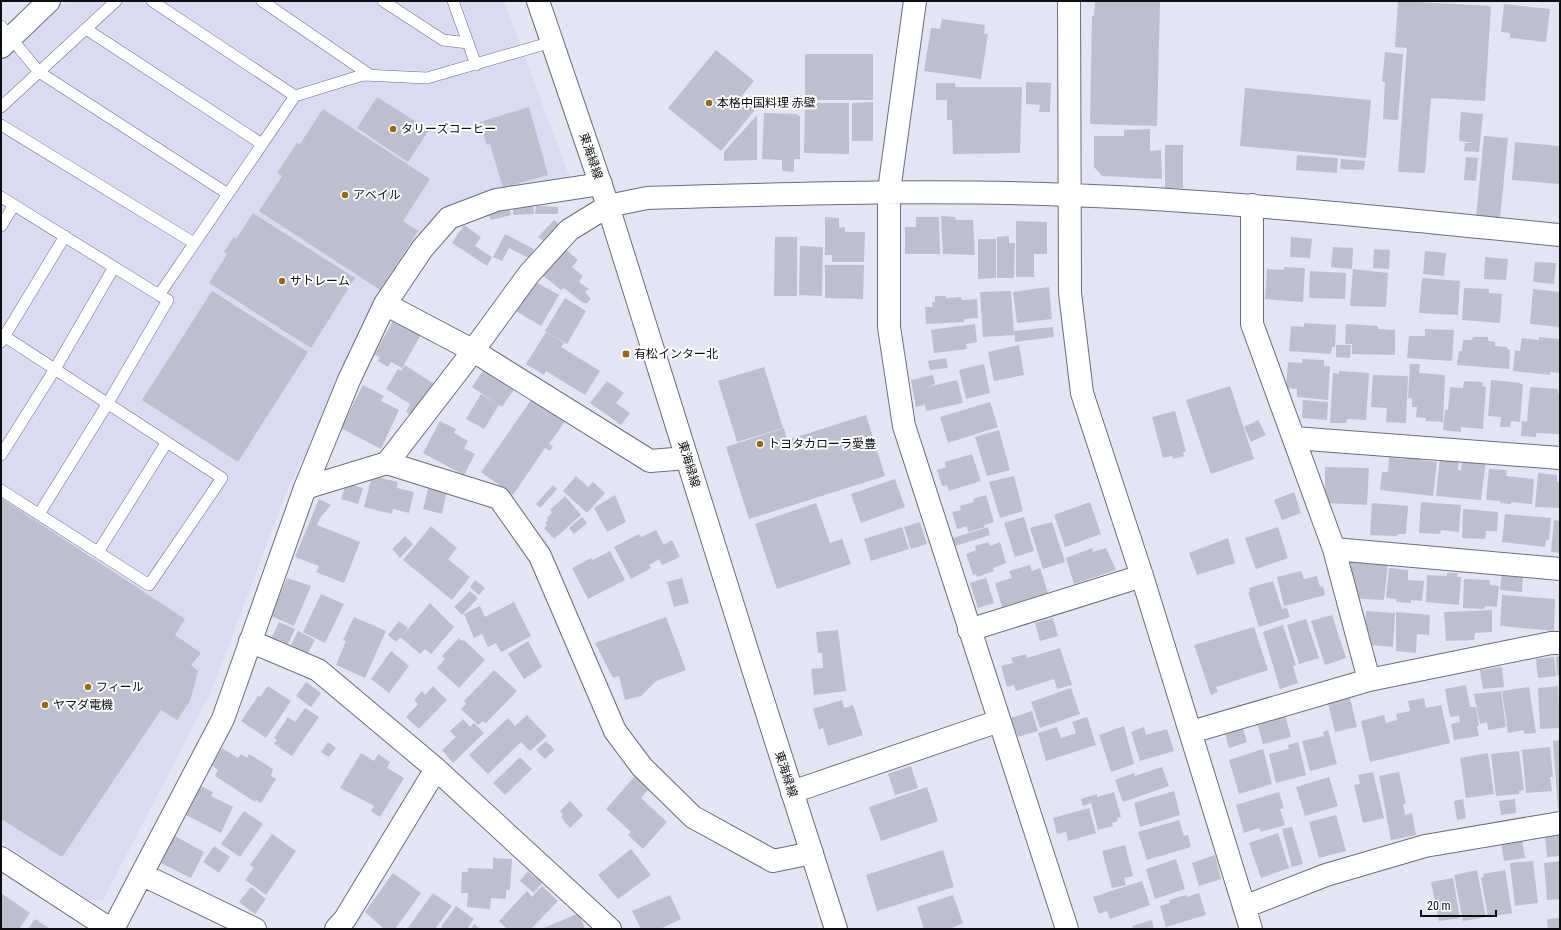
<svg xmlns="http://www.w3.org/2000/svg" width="1561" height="930" font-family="'Roboto Condensed','Noto Sans JP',sans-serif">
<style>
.built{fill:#d9dbf2}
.building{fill:#bdbfce}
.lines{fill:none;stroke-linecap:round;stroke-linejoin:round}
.lane-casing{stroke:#6a6c7a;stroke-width:12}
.street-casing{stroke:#6a6c7a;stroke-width:24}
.secondary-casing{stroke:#6a6c7a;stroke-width:24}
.lane{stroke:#fff;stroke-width:11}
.street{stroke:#fff;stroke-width:22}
.secondary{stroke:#fff;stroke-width:22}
.poi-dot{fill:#946a15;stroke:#fff;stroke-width:1.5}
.labels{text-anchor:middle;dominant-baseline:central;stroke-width:4;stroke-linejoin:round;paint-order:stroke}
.poi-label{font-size:12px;fill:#0d0e13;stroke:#fff;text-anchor:start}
.street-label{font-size:12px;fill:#0d0e13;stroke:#fff}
</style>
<rect width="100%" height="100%" fill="#e3e5f5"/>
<path class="built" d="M67 1H504L571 181 429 234 330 401 287 491 211 692 103 900H89L1 842V63Z"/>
<path class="building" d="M1095 1H1160L1157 126 1090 124 1092 16H1094Z
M1398 1 1491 6 1485 101 1431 98 1425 173 1398 172 1407 48 1395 47Z
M1504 4 1550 9 1546 42 1510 38V33L1501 32Z
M942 19 985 25 984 34H988L981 79 924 71 931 28 940 29Z
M716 50 754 81 740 98 755 110 721 151 668 108Z
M1385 52 1403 54 1398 120 1383 119 1385 82H1382Z
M805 54H873V100H805Z
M1026 82 1051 83 1050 112H1039L1040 105 1026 104Z
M936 83H955V87H1022L1020 153 953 154 952 120H947V100H936Z
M1245 88 1371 100 1366 158 1240 146Z
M377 97 429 130 408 162 357 128Z
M873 102V141H852V103Z
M805 103H849V154L804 153Z
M529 107 548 175 503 188 490 144 487 145 480 122Z
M323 109 430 179 403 221 418 231 380 290 259 211 282 176 277 173 297 143 300 144Z
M1461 112 1483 114 1479 152 1464 151 1465 143H1475L1459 141Z
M764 113 797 114V115L800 116V159H794V172L782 171V160L762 159Z
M757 115V160L724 161V152Z
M1150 129V151L1161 150 1162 179 1102 176 1094 167V136H1124V130Z
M1484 136 1508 138 1500 219 1476 217Z
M1515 142 1560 146V184L1512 180Z
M1165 145H1183V188H1165Z
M1297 155 1338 158 1337 173 1296 170Z
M1466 157 1478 158 1476 181 1464 180Z
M1341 159 1365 161 1364 170 1340 169Z
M533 205 534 214 513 215V207Z
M509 206 511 215 491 220 488 211Z
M536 206 558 207V214H535Z
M253 213 355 278 311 348 209 283 227 254 224 252 234 237 236 239Z
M941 216 955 217 956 220H973L975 255 943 254Z
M825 217 839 218V228L845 227V232H865L864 262H832V255H825Z
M916 217H939L940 254H905V227H916Z
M554 220 560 225 545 242 538 237Z
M1016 221 1047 222V254H1034V277H1016Z
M464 225 481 237 475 246 492 257 487 266 452 243Z
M505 234 534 249 529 258 509 248 502 261 493 257Z
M1009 236V243H1015L1014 278H997V237Z
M775 237H797V296H774Z
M1291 237 1312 239 1310 258 1290 257Z
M978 239H996V278L978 279Z
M800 246 823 247 822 296 799 295Z
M1333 247 1353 248 1352 269 1331 267Z
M564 248 578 260 572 267 583 276 579 282 589 289 585 292 591 299 587 303H583L564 288 561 290 542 275Z
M1374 249 1390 250 1389 269 1373 268Z
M1425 251 1446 253 1444 276 1423 274Z
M1485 257 1508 259 1506 280 1484 279Z
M1535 262 1556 263 1554 284 1533 282Z
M825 265H864L863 299 825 298Z
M1284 267 1305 268 1303 302 1265 299 1267 269 1284 270Z
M1353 269 1388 273 1386 307 1350 306Z
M1310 271 1346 273 1345 299 1309 298Z
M1422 278 1460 281 1458 315 1419 313Z
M534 281 559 295 541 326 516 311Z
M1049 287 1052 319 1017 323 1013 292Z
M1464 288 1489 289V293L1502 294 1500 323 1462 320Z
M1533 289 1560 292V327L1530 324Z
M212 291 308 352 238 462 142 400Z
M1011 291 1014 335 983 337 980 292Z
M935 296H946V298L961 297 962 300 977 299 978 318 964 319V322L926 324 925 307H933L932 302H935Z
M565 298 586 311 567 344 545 331Z
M394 319 421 335 402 368 391 362 388 367 378 361 380 357 374 355Z
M1304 323 1336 325 1335 347H1332L1331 354 1289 351 1291 326 1304 327Z
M975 324 977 342 966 344 967 349 934 353 931 330Z
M1346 324 1378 326V329L1395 330V355L1352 354V344H1345Z
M1053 327 1054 337 1015 342 1014 331Z
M1425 329 1454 330 1452 361 1407 358 1409 336H1425Z
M546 332 564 343 561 347 600 371 585 395 546 371 544 375 526 364Z
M1474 337H1488V341L1495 342V346L1507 347V349L1510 350 1509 369 1457 365 1459 351H1462L1463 340H1471Z
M1539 337 1560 339V373L1550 372V375L1513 371 1515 350 1520 351 1522 338 1539 340Z
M1019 345 1024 375 994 381 988 352Z
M1336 345H1351L1350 358 1336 357Z
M946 358 948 368 930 370 928 361Z
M1302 359 1324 360V366H1330L1328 400 1297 397V389L1286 388 1288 362 1302 363Z
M984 364 990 393 966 399 959 370Z
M1410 364H1420L1419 373 1445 375 1443 422 1426 421V418L1416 417 1417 407H1412V398H1408Z
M405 365 434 384 414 417 406 412 410 404 386 389 398 369 401 371Z
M764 367 783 428 737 442 718 381Z
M484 369 515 388 502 407 472 387Z
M1339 371 1369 373 1366 420 1347 419 1346 423H1330L1333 373 1339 374Z
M933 375 935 384 928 387 957 380 963 403 926 411 924 401V405L916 407 911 380Z
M1373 375 1408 376 1406 423 1386 422 1387 408 1371 407Z
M1491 380 1521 383 1520 384H1523L1520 422 1511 421 1510 427H1500L1501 417 1488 416Z
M607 381 624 393 616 403 630 413 621 425 590 403Z
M1464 381 1483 382 1482 386 1486 387 1483 429 1461 427V432L1443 430 1445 410H1448L1450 387 1463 388Z
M363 385 384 396 381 401 399 410 381 449 341 428Z
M1230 386 1254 459 1211 474 1186 400Z
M1530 387 1558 389V393H1560L1559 434 1536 433V437L1521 436 1522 421 1527 422Z
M481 394 499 405 484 429 466 419Z
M533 397 566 420 549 444 553 446 550 451 545 448 513 495 481 472Z
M1303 400 1328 402 1327 420 1302 418Z
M990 402 998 427 948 443 940 417Z
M1175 411 1186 452H1183L1184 456 1173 459 1172 456 1163 458 1152 417Z
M866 415 885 476 749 519 726 447 784 428 787 440Z
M1258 420 1266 435 1251 442 1244 427Z
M440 421 456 429 454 433 468 441 464 448 475 454 464 475 423 453Z
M999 430 1010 470 987 476 975 437Z
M972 454 981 481 949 491 947 485 942 486 937 470 946 467 945 462Z
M1403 456 1420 458V460L1437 462 1433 496 1380 490 1382 472H1388L1389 457 1403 459Z
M1440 456 1459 458 1458 470H1461L1463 457 1486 459 1481 500 1436 496Z
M1325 467 1369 468 1367 505 1325 503Z
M1489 469 1507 470 1506 476 1534 479 1532 504 1511 502V504L1500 503V501L1486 500Z
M1538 473 1557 475V482H1560V508L1535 507Z
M372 476 398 482 397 488 414 492 409 513 393 509 392 514 364 507Z
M576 476 588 487 593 482 605 493 587 513 563 491Z
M1014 476 1023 511 1000 518 989 482Z
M895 479 905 507 861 523 851 494Z
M346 483 363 488 358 504 341 499Z
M429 485 447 491 442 514 423 509Z
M553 485 557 489 540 508 536 504Z
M1294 492 1301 513 1282 520 1274 500Z
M615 495 626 522 607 532 594 508Z
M986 495 994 522 984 525 985 527 968 532 967 526 957 529 952 512 961 510 960 506 974 502 973 499Z
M565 496 581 515 554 539 544 528 547 525 545 523 548 520 547 518 552 513 550 510Z
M1 498 185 619 175 635 201 653 191 665 198 671 190 701 177 720 161 710 62 857 1 819Z
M319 499 331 505 320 518 317 525 360 542 344 583 316 572 319 566 295 557Z
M1090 502 1101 534 1065 547 1054 515Z
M1421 502 1461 505 1459 532 1441 530 1440 534 1419 533Z
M816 503 830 543 842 539 851 564 777 589 755 524Z
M1372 503 1408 506 1406 534H1397V536L1370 535Z
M1463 509 1498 512 1497 531H1486L1485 539 1462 538Z
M1505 514 1551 518 1549 540H1546L1545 547 1502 542Z
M582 517 587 523 574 534 569 528Z
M1024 517 1034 551 1015 557 1004 523Z
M1554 520 1560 521V553L1551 552Z
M920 522 927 544 911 549 904 527Z
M1052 522 1065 562 1043 569 1030 528Z
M431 526 457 548 448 559 470 577 452 600 403 560Z
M902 527 909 549 871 561 864 539Z
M988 527 990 535 955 546 953 538Z
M1278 527 1288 558 1256 569 1245 538Z
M656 530 664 545 672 540 680 557 662 565 659 559 649 565 651 568 631 579 614 547 639 534 641 537Z
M405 536 413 544 400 558 392 549Z
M1228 538 1235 563 1197 575 1189 553Z
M988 542 990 546 1000 542 1006 563 993 568 994 571 977 577 976 574 973 575 966 554 976 550 975 546Z
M1092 548 1093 552 1106 548 1116 570 1074 584 1066 558Z
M610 551 625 580 588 599 572 568 591 558 593 560Z
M1351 557 1388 563 1384 600 1349 598Z
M1030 565 1032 571 1040 568 1048 593 1002 607 995 583 1012 578 1009 571Z
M1389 568 1408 570V580L1424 581 1422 601 1411 600V603L1396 602 1397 599 1386 598Z
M1301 571 1304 579 1317 576 1320 587 1323 586 1325 595 1284 606 1277 577Z
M1502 571 1523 573 1522 592 1500 590Z
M1447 573H1458L1457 577H1461L1459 605 1426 602 1427 575 1447 576Z
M287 578 311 586 294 626 271 616Z
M682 578 689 603 674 607 667 582Z
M986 578 994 603 978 608 970 583Z
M1464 579 1490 580V585L1499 586 1497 607 1485 606 1484 609 1463 608Z
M475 580 485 588 479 595 470 587Z
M1273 581 1282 609 1287 608 1290 617 1259 627 1248 592H1250L1249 588Z
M470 591 478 598 462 615 454 607Z
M321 594 344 604 325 643 303 632Z
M1502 595 1555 599 1554 631 1500 626Z
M514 602 531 636 501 652 496 643 488 647 482 634 474 638 464 614 480 606 485 617Z
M430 603 454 627 431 654 425 649 420 654 400 637 396 642 388 635 399 621 408 628 403 635Z
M1492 610V632L1475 633 1474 640 1446 641 1444 612Z
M1366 611 1395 613 1393 647 1370 645V633H1365Z
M1396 612 1430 615 1429 635 1417 634 1416 653 1396 651Z
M1332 615 1346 658 1325 665 1311 621Z
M354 617 386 631 365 678 336 665 346 641 343 640Z
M666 617 686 670 656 681 641 696 625 700 619 676 613 678 595 643Z
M1053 618 1058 636 1040 641 1035 623Z
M1306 619 1319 658 1299 664 1287 625Z
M279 622 295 629 288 644 272 637Z
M1283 625 1296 665 1293 666 1298 683 1280 689 1263 632Z
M1254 627 1268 670 1216 687 1218 692 1211 695 1194 645Z
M838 630 846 691 814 695 811 669 823 668 822 653H818L816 632Z
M298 631 315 640 308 653 291 645Z
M459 638 462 641 464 640 485 660 459 688 437 668 445 659 442 656Z
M528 641 542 667 524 679 508 654Z
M1060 648 1072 685 1057 689 1054 679 1016 691 1014 685 1007 687 1001 666 1013 663 1011 658 1026 654 1027 658Z
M391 651 409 666 389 693 371 679Z
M1560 656V675H1557L1556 657Z
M1554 657 1556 676 1538 678 1536 659Z
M1502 667 1504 687 1483 689 1480 670Z
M494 670 517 691 486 723 483 721 478 725 461 709 466 704 464 701Z
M306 682 321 693 311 707 296 696Z
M1466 685 1470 707H1476L1479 726H1477L1479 736 1454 740 1451 724 1460 722 1459 716 1450 717 1445 689Z
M268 686 291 701 266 738 241 721 258 696 260 697Z
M433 686 447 700 419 729 406 717 418 704 414 700 422 691 425 695Z
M1558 686 1560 728 1540 729 1538 688Z
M1529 687 1536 733 1524 734V730L1508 733 1502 691Z
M1071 688 1080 714 1040 728 1031 702Z
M1501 691 1506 727 1488 730 1487 722 1480 724 1474 694Z
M1350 698 1357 727 1335 732 1328 703Z
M1424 698 1426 708 1441 705 1450 743 1370 762 1361 721 1384 715 1386 723 1397 720 1396 714 1410 711 1408 701Z
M842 700 844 708 853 705 863 735 828 746 823 728 819 730 813 709Z
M305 708 319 717 292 756 274 744 277 740 274 738 288 717 295 722Z
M1032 711 1038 731 1018 737 1011 718Z
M527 715 547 736 530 751 521 742 488 774 469 755 508 718 515 726Z
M1285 715 1291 737 1263 744 1257 723Z
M1087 717 1096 745 1046 761 1038 733 1057 727 1061 738 1076 733 1072 722Z
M463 719 470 727 474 723 484 733 453 763 442 750 456 737 450 731Z
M1124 726 1134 764 1111 772 1099 735Z
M1144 727 1146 735 1167 729 1174 751 1140 761 1131 732Z
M1243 728 1247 742 1229 748 1225 733Z
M1328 730 1337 764 1310 771 1302 741 1324 736 1323 732Z
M1560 740V809H1558L1553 741Z
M546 741 555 750 545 759 536 750Z
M328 742 336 748 329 757 321 752Z
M1298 742 1306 775 1276 783 1269 754 1289 749 1288 745Z
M1550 747 1553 777H1550L1552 791 1526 793 1522 750Z
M222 748 238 758 241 754 247 758 249 754 273 769 271 776 276 779 261 803 256 800 255 802 215 776 218 770 211 765Z
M1263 749 1272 784 1239 794 1229 760Z
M1519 751 1524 790 1519 791V794L1496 796 1491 754Z
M361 753 374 761 378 754 390 762 387 768 404 778 380 817 371 811 374 806 340 788Z
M1488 753 1494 794 1466 798 1460 758Z
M520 757 532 769 505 795 493 783Z
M911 766 918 788 895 795 888 774Z
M1162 767 1169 786 1123 802 1115 780 1134 773 1135 776Z
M1373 772 1384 818 1363 823 1354 785 1360 784 1358 775Z
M1399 772 1406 804H1403L1405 815 1412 813 1416 835 1391 840 1379 776Z
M635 776 649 789 641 798 667 822 643 849 628 835 631 832 606 809Z
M1329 777 1338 806 1305 816 1296 787Z
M201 786 213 792 211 796 233 807 221 833 186 815Z
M927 787 938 821 881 841 869 807Z
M1174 791 1180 815 1140 827 1134 803Z
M1114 792 1121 817 1117 818 1118 821 1112 823 1113 826 1098 830 1091 803 1083 806 1081 799 1097 794V797Z
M1279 792 1284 808 1280 809 1285 825 1261 832 1259 828 1244 833 1236 805Z
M1463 799 1466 818 1457 820 1454 801Z
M1515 799 1516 813 1501 815 1499 801Z
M570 801 583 815 570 828 561 817 563 815 560 811Z
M1089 808 1096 833 1068 841 1066 832 1057 834 1053 818Z
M244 811 263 824 240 857 221 844Z
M1336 815 1346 851 1319 858 1309 822Z
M1179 820 1184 836 1188 835 1191 847 1147 860 1138 832Z
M1292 827 1303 864 1292 867 1282 829Z
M1278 833 1289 868 1261 878 1249 843Z
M272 834 296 851 266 895 245 880 254 868 250 865Z
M1560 834V856L1547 857 1545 836Z
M175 836 204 852 191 878 161 863Z
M1522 839 1525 858 1504 861 1501 842Z
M1125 845 1133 876 1124 878 1126 885 1112 888 1102 851Z
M214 846 230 857 219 873 203 862Z
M631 849 651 875 618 899 598 875Z
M943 850 954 887 877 911 866 875Z
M1215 855 1221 879 1199 886 1192 863Z
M493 858 512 859 510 890H506V899L491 898 490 909 467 907 468 893H461L462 872H468V868L493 869Z
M1176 859 1185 889 1155 899 1146 869Z
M1533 861 1538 903 1515 906 1510 863Z
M1560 861V899L1547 900 1544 863Z
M1477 870 1486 917 1463 921 1454 875Z
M1505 870 1512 913 1488 917 1481 878 1484 877 1483 874Z
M528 871 542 883 534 893 520 881Z
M393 873 421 893 395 929H384L365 912Z
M1453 878 1460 918 1439 921 1431 882Z
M1142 881 1150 905 1110 919 1107 911 1099 914 1093 897Z
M542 886 558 901 531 929H507L499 921 527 891 532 897Z
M251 887 266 899 255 914 239 902Z
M1 893 30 913 19 929H1Z
M433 893 452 906 435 929H407Z
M1199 893 1206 915 1166 927 1160 906 1170 903 1169 900 1186 895 1187 897Z
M670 895 681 919 660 929H641L632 911Z
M953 895 963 923 950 929H924L917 907Z
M456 906 474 919 467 929H444L441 927Z
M579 913 585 929H545L544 928Z
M1560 918V929H1548L1547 919Z
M35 919 50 929H28Z
M1152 920 1154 929H1133L1132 926Z
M474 924 480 929H471Z"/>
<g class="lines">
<defs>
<path id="lane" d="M152 1 295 96
M262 1 370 75
M383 1 443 40 468 43
M453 1 476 65
M1 26 39 72 228 194
M86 29 262 144
M1 107 116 1
M1 125 194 243
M1 197 159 295
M1 226 14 205
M1 334 222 478 149 585 1 490
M1 342 65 236
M1 455 55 369 114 267
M39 514 108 403 168 300 159 295 295 96 363 75 427 78 552 42
M98 552 167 442"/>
<path id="street" d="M915 1 889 191V327L904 426 1067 929
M1069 1 1070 293 1082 393 1142 576 1251 929
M1 47 49 1
M1252 205V324L1334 549 1369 680
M385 304 472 350 650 461 687 458
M1294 438 1560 458
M387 463 464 363 529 274 569 230 608 206 647 198C788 194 929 189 1070 195 1234 201 1397 219 1560 235
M305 488 387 463 499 498 540 556 615 731 642 767 693 817 773 861 812 853
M1334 549 1560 569
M969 630 1142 576
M250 641 318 670 436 769 610 929
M1191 732 1369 680 1551 643H1560
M792 792 999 721
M1 858 110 929
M143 875 255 929
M1244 907 1326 875 1425 846 1560 823
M113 929 223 719 305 488 349 380 385 304 422 249 449 218 496 200 601 184
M336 929 345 919 436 769"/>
<path id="secondary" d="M538 1 608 206 752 666 836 929"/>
</defs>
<use href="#lane" class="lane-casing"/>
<use href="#street" class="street-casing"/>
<use href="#secondary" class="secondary-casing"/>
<use href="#lane" class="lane"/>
<use href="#street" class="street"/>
<use href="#secondary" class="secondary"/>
</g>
<g class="poi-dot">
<circle cx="709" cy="103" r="4"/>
<circle cx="393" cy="129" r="4"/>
<circle cx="345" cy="195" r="4"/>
<circle cx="282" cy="281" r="4"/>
<rect x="622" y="350" width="8" height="8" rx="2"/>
<circle cx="760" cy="444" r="4"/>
<circle cx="88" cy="687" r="4"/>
<circle cx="45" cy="705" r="4"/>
</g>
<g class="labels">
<g class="poi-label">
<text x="717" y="103">本格中国料理 赤壁</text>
<text x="401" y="129">タリーズコーヒー</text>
<text x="353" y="195">アベイル</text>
<text x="290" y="281">サトレーム</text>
<text x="634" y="354">有松インター北</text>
<text x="768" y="444">トヨタカローラ愛豊</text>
<text x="96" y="687">フィール</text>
<text x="53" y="705">ヤマダ電機</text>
</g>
<g class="street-label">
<text transform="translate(591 156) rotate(71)">東海緑線</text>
<text transform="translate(689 464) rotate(73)">東海緑線</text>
<text transform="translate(786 774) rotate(72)">東海緑線</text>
</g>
</g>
<rect width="1561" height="930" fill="none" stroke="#0d0e13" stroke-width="4"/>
<path d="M1421 910v6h75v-6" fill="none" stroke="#0d0e13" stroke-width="2"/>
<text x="1427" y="910" font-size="12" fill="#0d0e13" stroke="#ffffff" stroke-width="3" paint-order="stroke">20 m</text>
</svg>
